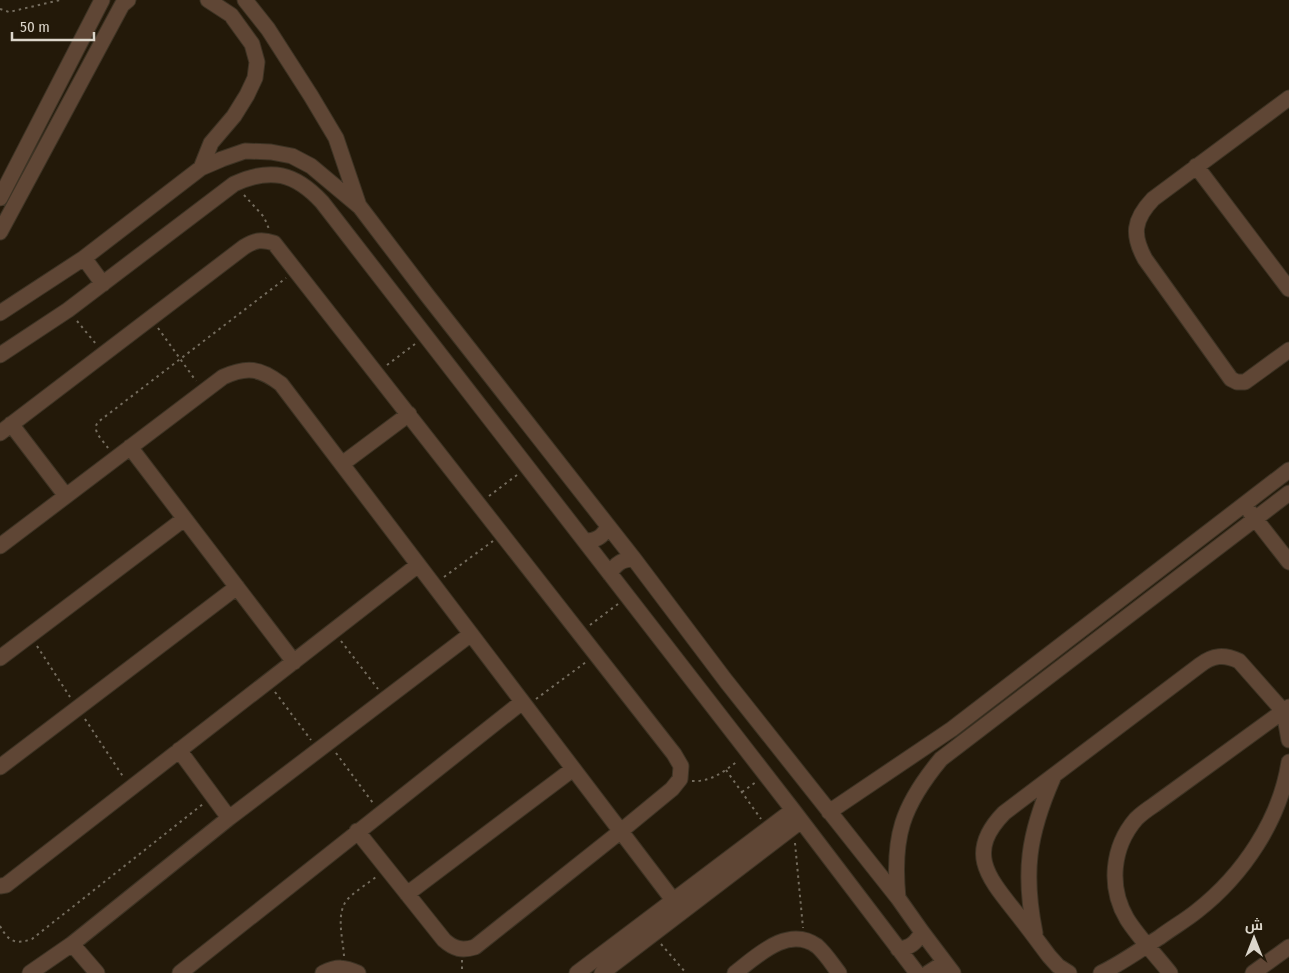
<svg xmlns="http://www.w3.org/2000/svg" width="1289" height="973" font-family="'Fira Sans Condensed',Cairo,sans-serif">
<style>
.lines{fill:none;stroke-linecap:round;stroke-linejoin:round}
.minor-casing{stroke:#3d3324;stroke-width:17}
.path{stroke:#746c5e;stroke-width:2;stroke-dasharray:2.5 4;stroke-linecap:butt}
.minor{stroke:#5f4635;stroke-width:15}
</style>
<rect width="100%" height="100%" fill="#231909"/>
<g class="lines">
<defs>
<path id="minor" d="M245 0 268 29 311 96 336 138 359 206
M1289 98 1153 199C1133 220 1132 235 1145 259L1231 379 1237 382H1245L1289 350
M1196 166 1289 289
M201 168 211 143 234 116 247 95 255 78 257 62 252 44 231 15 208 0
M0 198 102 0
M0 232 122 5 128 0
M84 258 103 284
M0 313 84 258 201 168 222 159 245 151 271 152 292 156 311 166 360 207 427 295 634 559 726 681 898 898 922 932 953 973
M0 355 68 310 234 184C271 167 295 173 322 202L793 810 917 973
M11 424 66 496
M0 433 244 247C255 240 262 239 274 243L674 754 681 766 680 779 672 789 621 831 475 947C462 951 454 949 444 940L357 831
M130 447 294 662
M342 464 409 414
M1250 512 1289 562
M585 541C596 541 603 537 608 526
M0 546 223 377C247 366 260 368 281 384L673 900
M610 574C615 564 622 559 634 559
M0 658 184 519
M179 750 229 818
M0 767 237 587
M829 812 952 729 1289 470
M0 886 6 885 418 565
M407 894 573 769
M898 898C892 837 902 806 941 759L1289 493
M1035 933C1023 873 1028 835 1053 778
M72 944 97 973
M898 949C910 948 916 943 922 932
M30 973 72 944 229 818 471 634
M180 973 522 702
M323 973C337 966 345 967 358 973
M577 973 793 810
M602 973 801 821
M735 973C757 956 788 925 817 946 826 954 832 964 839 973
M928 973 939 966 947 965
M1069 973 1058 966 1049 956C1037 940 1026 925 1014 910 986 875 967 851 1004 813L1200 665C1213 655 1224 654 1239 661L1284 712 1289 740
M1101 973C1122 963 1141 949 1160 937 1172 928 1186 920 1197 911 1243 875 1280 820 1289 762
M1170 973C1156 955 1139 938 1127 919 1108 887 1112 847 1136 819 1141 814 1148 809 1154 805L1289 707
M1253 973 1289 947"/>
</defs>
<use href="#minor" class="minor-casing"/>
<path class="path" d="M0 9 9 12 60 0
M244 195 264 217 269 229
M77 321 96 344
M158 328 196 381
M387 365 415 344
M108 448C103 440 91 431 98 422L286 278
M489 496 517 475
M444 577 493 541
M590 625 618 604
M341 641 378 689
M37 646 70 697
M275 692 311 740
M536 699 586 662
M85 719 124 778
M336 753 373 803
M726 770 761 819
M692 781C711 782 723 772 738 761
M742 792 756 782
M795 843 803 928
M0 926C8 941 15 945 32 939L203 804
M661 944 686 973
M344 956C343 939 336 916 346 901 352 893 369 883 377 876
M462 960V973"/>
<use href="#minor" class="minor"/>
</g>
<g transform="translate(1254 938)" stroke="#231909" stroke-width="4" paint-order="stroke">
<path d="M0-4L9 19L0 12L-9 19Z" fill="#dcd6cb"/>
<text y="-8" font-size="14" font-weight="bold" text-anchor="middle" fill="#dcd6cb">ش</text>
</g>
<path d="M12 32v8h82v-8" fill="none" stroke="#dcd6cb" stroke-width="2.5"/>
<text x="20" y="32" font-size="15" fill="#dcd6cb" stroke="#231909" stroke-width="4" paint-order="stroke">50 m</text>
</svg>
